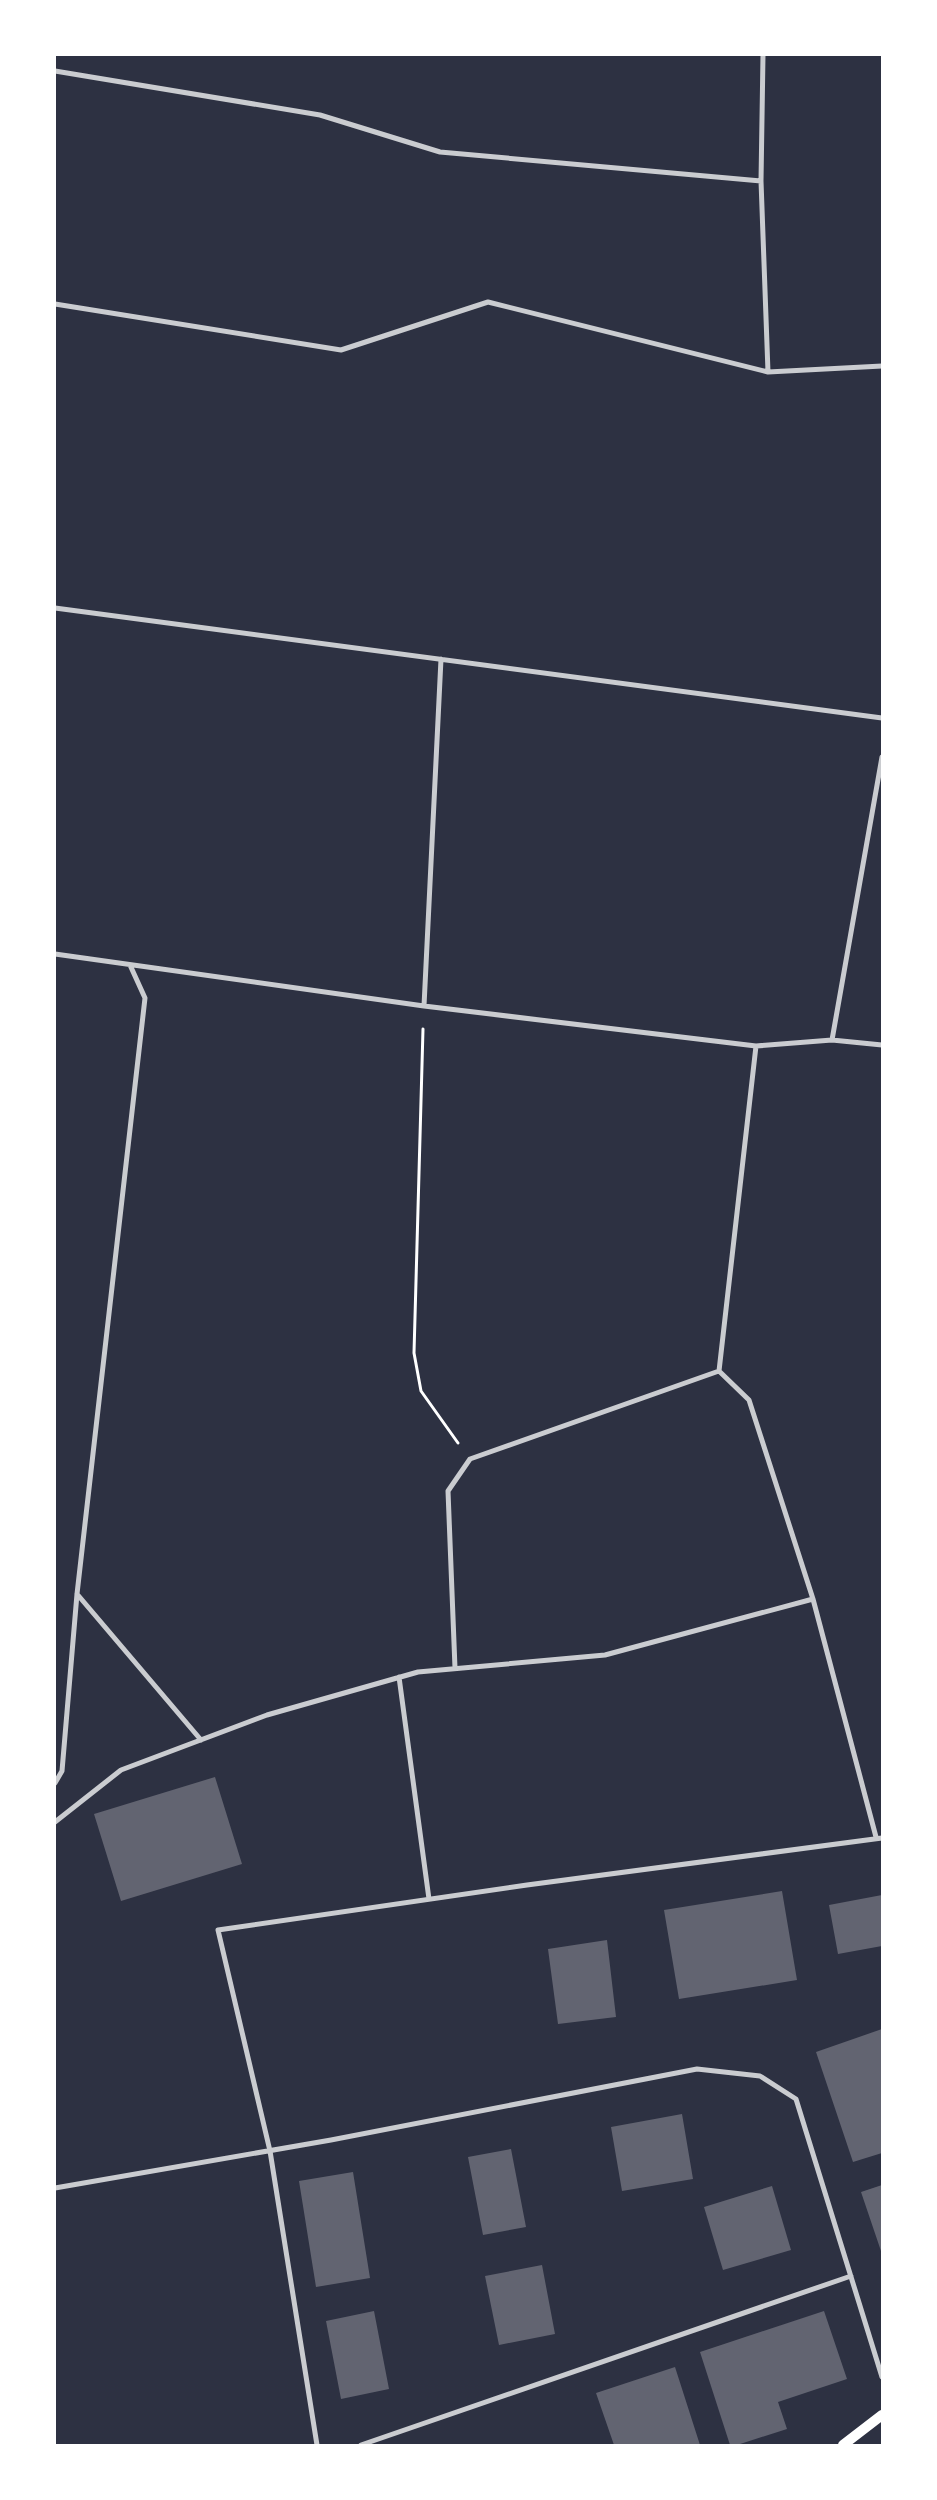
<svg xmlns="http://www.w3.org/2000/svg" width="937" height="2500" font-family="Inter,sans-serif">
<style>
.building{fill:#626471}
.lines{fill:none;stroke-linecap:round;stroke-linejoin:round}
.path{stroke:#fff;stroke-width:3}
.minor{stroke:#caccd0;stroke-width:5}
.secondary{stroke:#fff;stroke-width:10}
</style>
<rect width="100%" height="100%" fill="#2d3142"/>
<path class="building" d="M215 1777 242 1864 121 1901 94 1814Z
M782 1891 797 1980 679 1999 664 1910Z
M882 1895V1946L838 1954 829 1905Z
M607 1940 616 2017 558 2024 548 1949Z
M882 2029V2153L853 2162 816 2052Z
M682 2114 693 2179 622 2191 611 2127Z
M511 2149 526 2227 483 2235 468 2157Z
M353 2172 370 2278 316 2287 299 2181Z
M882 2185V2254L861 2192Z
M772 2186 791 2250 723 2270 704 2207Z
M542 2265 555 2334 499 2345 485 2276Z
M374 2311 389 2389 341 2399 326 2321Z
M824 2311 847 2379 778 2402 787 2429 737 2445H730L700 2352Z
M675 2367 700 2445H614L596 2393Z"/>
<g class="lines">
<path class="path" d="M423 1029 414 1353 421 1391 458 1443"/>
<path class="minor" d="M763 55 761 181 768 372 882 366
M55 71 320 115 440 152 761 181
M55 304 341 350 488 302 768 372
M55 608 882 718
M55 954 424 1006 756 1046 832 1040 882 1045
M424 1006 441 659
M832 1040 882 757
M756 1046 719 1371 749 1400 813 1599 876 1837
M77 1594 201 1740
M455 1668 448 1491 470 1459 719 1371
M399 1677 429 1899
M55 1783 62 1771 77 1594 145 998 130 965
M55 1822 121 1770 267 1715 418 1672 605 1655 813 1599
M55 2188 331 2140 697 2069 760 2076 796 2099 882 2377
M317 2445 270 2151 218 1930 527 1885 882 1838
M361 2445 851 2276"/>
<path class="secondary" d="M843 2445 882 2415"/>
</g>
<rect width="937" height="2500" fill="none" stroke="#ffffff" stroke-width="112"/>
</svg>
